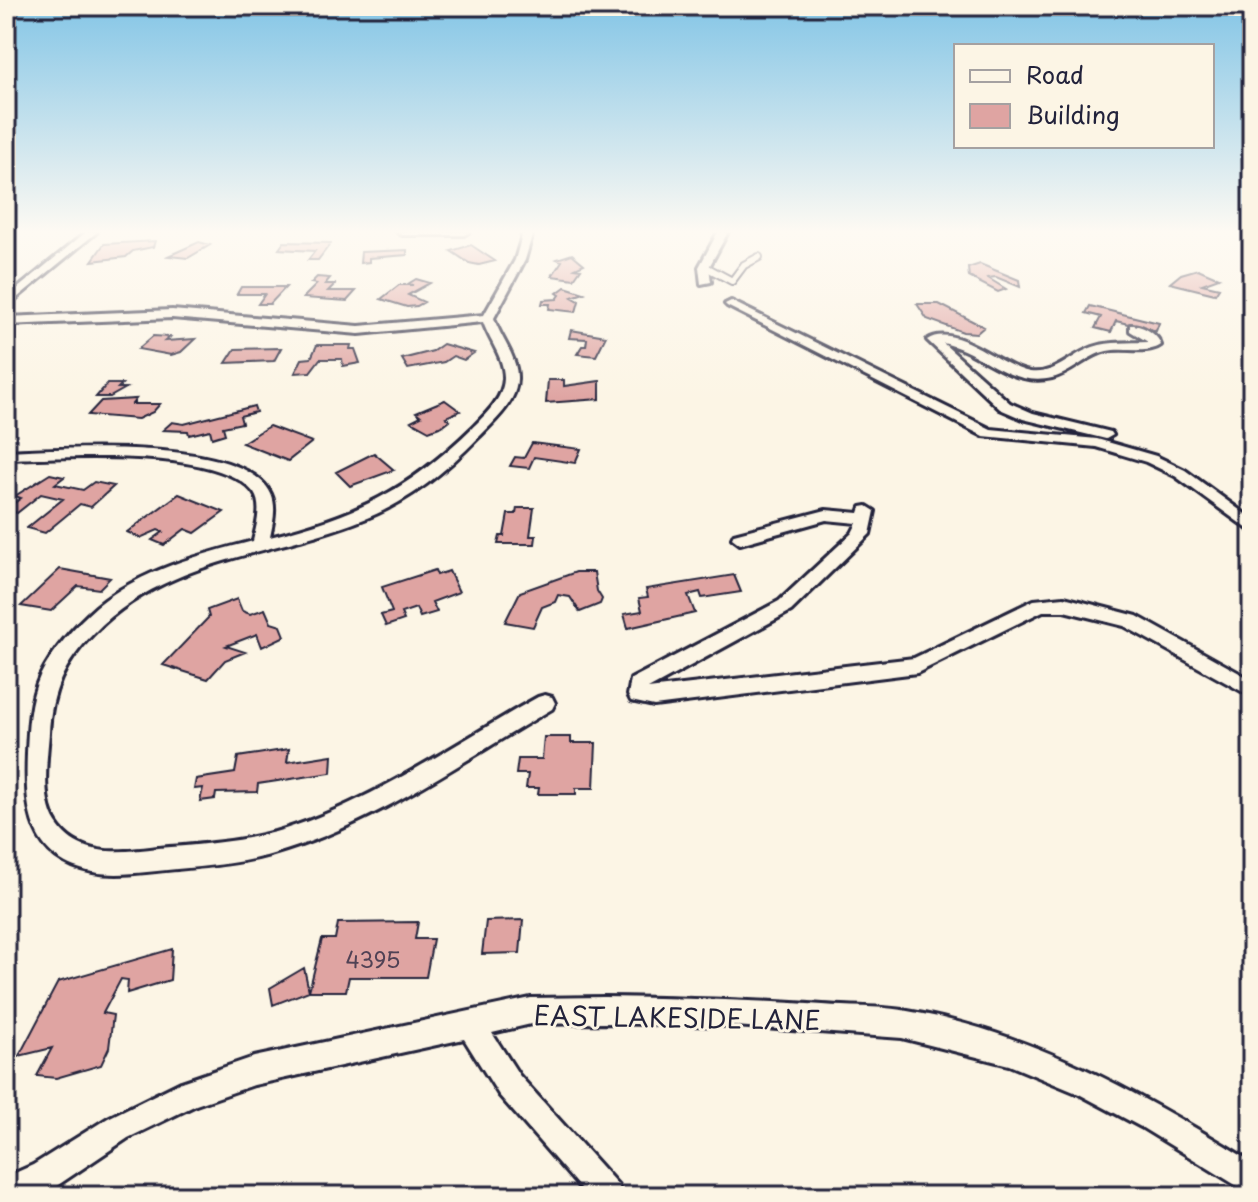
<svg xmlns="http://www.w3.org/2000/svg" width="1258" height="1202" font-family="'Playpen Sans',sans-serif">
<style>
.building{fill:#dfa4a2;stroke:#22223b;stroke-width:2}
.lines{fill:none;stroke-linecap:round;stroke-linejoin:round}
.service-casing{stroke:#22223b;stroke-width:10}
.minor-casing{stroke:#22223b;stroke-width:6}
.service{stroke:#fcf5e5;stroke-width:6}
.minor{fill:#fcf5e5;fill-rule:evenodd}
.labels{text-anchor:middle;dominant-baseline:central;stroke-width:6;stroke-linejoin:round;paint-order:stroke}
.near-number-label{font-size:22px;fill:#514255}
.near-street-label{font-size:26px;fill:#22223b;stroke:#fcf5e5}
</style>
<rect width="100%" height="100%" fill="#fcf5e5"/>
<filter id="ink" filterUnits="userSpaceOnUse"><feTurbulence type="fractalNoise" baseFrequency=".0125" numOctaves="2"/><feDisplacementMap in="SourceGraphic" scale="16" xChannelSelector="R" yChannelSelector="G"/><feConvolveMatrix kernelMatrix="1 2 1 2 8 2 1 2 1" color-interpolation-filters="sRGB"/></filter>
<g filter="url(#ink)">
<path class="building" d="M155 241 153 247 133 251 126 257 92 261 104 244Z
M199 242 210 245 188 258 168 256Z
M284 242 331 243 318 260H308L315 251 279 249Z
M471 245 495 261 479 265 469 263 451 251Z
M407 250V255L369 258V262L360 263 361 252Z
M572 254 584 264 575 268 581 269 574 279 552 276 562 261 557 259Z
M980 264 1019 280 1020 287 996 277 988 278 1006 289 998 292 969 277 968 268Z
M1198 269 1219 278 1202 284 1219 288 1215 294 1170 283 1181 274Z
M317 277 330 278 325 284H335L328 291H356L347 301 303 298 317 284 311 283Z
M416 279 430 283 408 295 424 302 417 306 407 307 381 299 399 285H413L408 284Z
M241 287H286L270 304H258L265 294H237Z
M565 287 584 293 572 297 579 301 576 312 549 309 550 304H542L543 300 557 299 560 295 557 293Z
M917 304H939L984 327 977 333 963 332 927 319Z
M1090 306 1159 323 1156 331 1116 321 1111 332 1095 328 1101 317 1086 313Z
M571 330 606 336 596 356 577 354 582 346H586L587 339 569 338Z
M153 336 170 337 165 341 195 339 181 352 171 355 138 349Z
M443 344 474 353 464 360 453 356 444 362 408 369 402 359 433 351Z
M317 345H351L350 349H355L360 363 343 366 342 359H320L310 372 295 373 302 359 311 358Z
M281 348 274 361 226 363 235 349Z
M548 380H564V386L600 381V399L546 403Z
M107 384H122L118 388H126L110 397H96Z
M136 399 132 404H160L153 412 138 419 88 415 101 401Z
M445 400 460 411 446 417 450 420 442 426 429 431 411 421 421 416 416 412Z
M254 406 256 412 240 416 242 423 223 427 225 434 212 438 210 430 189 435 188 431 163 430 172 422 184 424Z
M269 426 312 442 288 461 242 443Z
M532 443 581 449 575 463 534 457 529 468 510 466 515 457 524 458Z
M374 453 394 470 350 486 336 472Z
M50 474 64 477 55 484 83 490 94 482 114 486 91 507 80 504 45 533 27 528 63 499 41 494 17 513 6 509 21 498 15 496Z
M179 494 224 512 195 533 185 529 164 545 152 540 163 532 158 530 140 538 127 532Z
M517 508H534L530 536H536L535 544H498L500 536H504L508 514H516Z
M60 569 110 578 99 589 78 586 51 611 21 606Z
M435 570 437 575 449 571 459 592 432 602 437 612 420 617 416 608 401 613 404 620 386 626 381 615 392 612 382 587Z
M576 572H594L597 591 602 599 600 604 580 612 570 597 558 595 555 602 542 607 533 627 505 622 520 592Z
M734 575 741 592 702 598 700 592 688 595 695 613 628 628 624 614 642 611 639 598 648 597 646 589Z
M237 599 242 611 250 614 265 609 271 623 281 626 285 636 262 647 257 634 226 646 245 652 225 660 208 679 163 665 209 617 207 610Z
M544 737H571V743H596L594 788H576V794H538L539 788H526L528 774H516L518 759H542Z
M289 749 287 762 332 755 331 773 258 784 257 792 216 793 215 799 200 801 203 788 194 789 196 779 235 773 238 757Z
M523 920 520 953 482 954 486 921Z
M418 922 415 939H433L426 977H349L346 991H309L322 939H335L338 923Z
M172 949 170 980 127 993 128 980 121 979 103 1013 113 1015 109 1048 101 1065 56 1078 37 1076 52 1048 19 1056 58 982Z
M304 968 309 991 273 1005 270 988Z"/>
<g class="lines">
<defs>
<path id="service" d="M704 266 732 281 744 265 759 257"/>
<path id="minor" d="M86 232H97L6 307V298Z
M397 232H469L464 235H402Z
M523 232H533L525 260 494 318C500 338 518 357 517 379 517 402 494 422 478 438 446 471 411 500 367 518 274 556 166 557 93 634 64 663 51 692 49 733 47 759 41 800 56 823 79 859 122 852 158 848 197 845 237 842 275 832 369 805 453 744 538 697L545 695 552 697 555 703 552 709C462 761 374 825 273 854 242 863 209 866 177 869 150 871 120 877 93 872 28 859 25 808 27 753 28 728 29 700 40 676 53 650 75 625 97 606 141 570 199 555 253 541 256 527 263 506 254 493 220 446 61 458 6 459V451C62 449 244 436 271 494 277 507 273 523 270 537 357 515 407 491 471 429 485 415 503 399 504 379 505 359 489 340 483 322L359 334 172 318 6 325V317L172 310 359 326 484 315 515 260Z
M718 232H728L709 267 711 282 701 284 699 267Z
M731 301 991 429 1097 439 1156 456 1185 470 1252 519V532L1175 476 1146 462 1096 447 983 436 727 306 725 304Z
M1130 325C1141 324 1158 334 1161 345 1147 355 1124 347 1107 351 1087 355 1073 373 1052 378 1010 388 981 351 943 343L1010 403 1033 413 1111 432 1113 435 1106 439 1023 419 1000 409 927 340C955 321 1001 368 1030 372 1056 375 1070 355 1093 347 1111 341 1129 343 1148 342L1130 331Z
M867 506 875 511 870 534 791 611 648 689 914 658 1034 600 1064 597 1137 616 1252 680V697L1124 626 1064 611H1043L917 673 654 706 631 701 628 695 631 679 779 601 852 533 857 523 826 520 740 544 732 538 734 534 826 510 859 513 861 507Z
M604 997C677 998 750 1000 823 1005 849 1007 877 1006 902 1010 1031 1031 1143 1095 1252 1162V1195L1141 1127 1079 1094 1009 1065 902 1038 735 1026 604 1023 531 1024 492 1033 519 1075 618 1185 622 1196H587L499 1095 464 1039 254 1085 196 1105 128 1138 55 1187 33 1196H6V1177L33 1165 108 1118 181 1082 254 1057 531 998Z"/>
</defs>
<use href="#service" class="service-casing"/>
<use href="#minor" class="minor-casing"/>
<use href="#service" class="service"/>
<use href="#minor" class="minor"/>
</g>
</g>
<linearGradient id="sky" x2="0" y2="1"><stop stop-color="#83c5e6"/><stop offset="0.58" stop-color="#fefaf3"/><stop offset="1" stop-color="#fefaf3" stop-opacity="0"/></linearGradient>
<rect width="1258" height="400" fill="url(#sky)"/>
<g class="labels">
<g class="near-number-label">
<text x="373" y="958">4395</text>
</g>
<g class="near-street-label">
<text transform="translate(677 1017) rotate(1)">EAST LAKESIDE LANE</text>
</g>
</g>
<rect width="1258" height="1202" fill="none" stroke="#fcf5e5" stroke-width="32"/>
<rect x="16" y="16" width="1226" height="1170" fill="none" stroke="#22223b" stroke-width="3" filter="url(#ink)"/>
<rect x="954" y="44" width="260" height="104" fill="#fcf5e5" stroke="#a5a1a1" stroke-width="2"/>
<rect x="970" y="70" width="40" height="12" fill="#fcf5e5" stroke="#a5a1a1" stroke-width="2"/>
<text x="1026" y="84" font-size="24" fill="#22223b">Road</text>
<rect x="970" y="104" width="40" height="24" fill="#dfa4a2" stroke="#a5a1a1" stroke-width="2"/>
<text x="1026" y="124" font-size="24" fill="#22223b">Building</text>
</svg>
